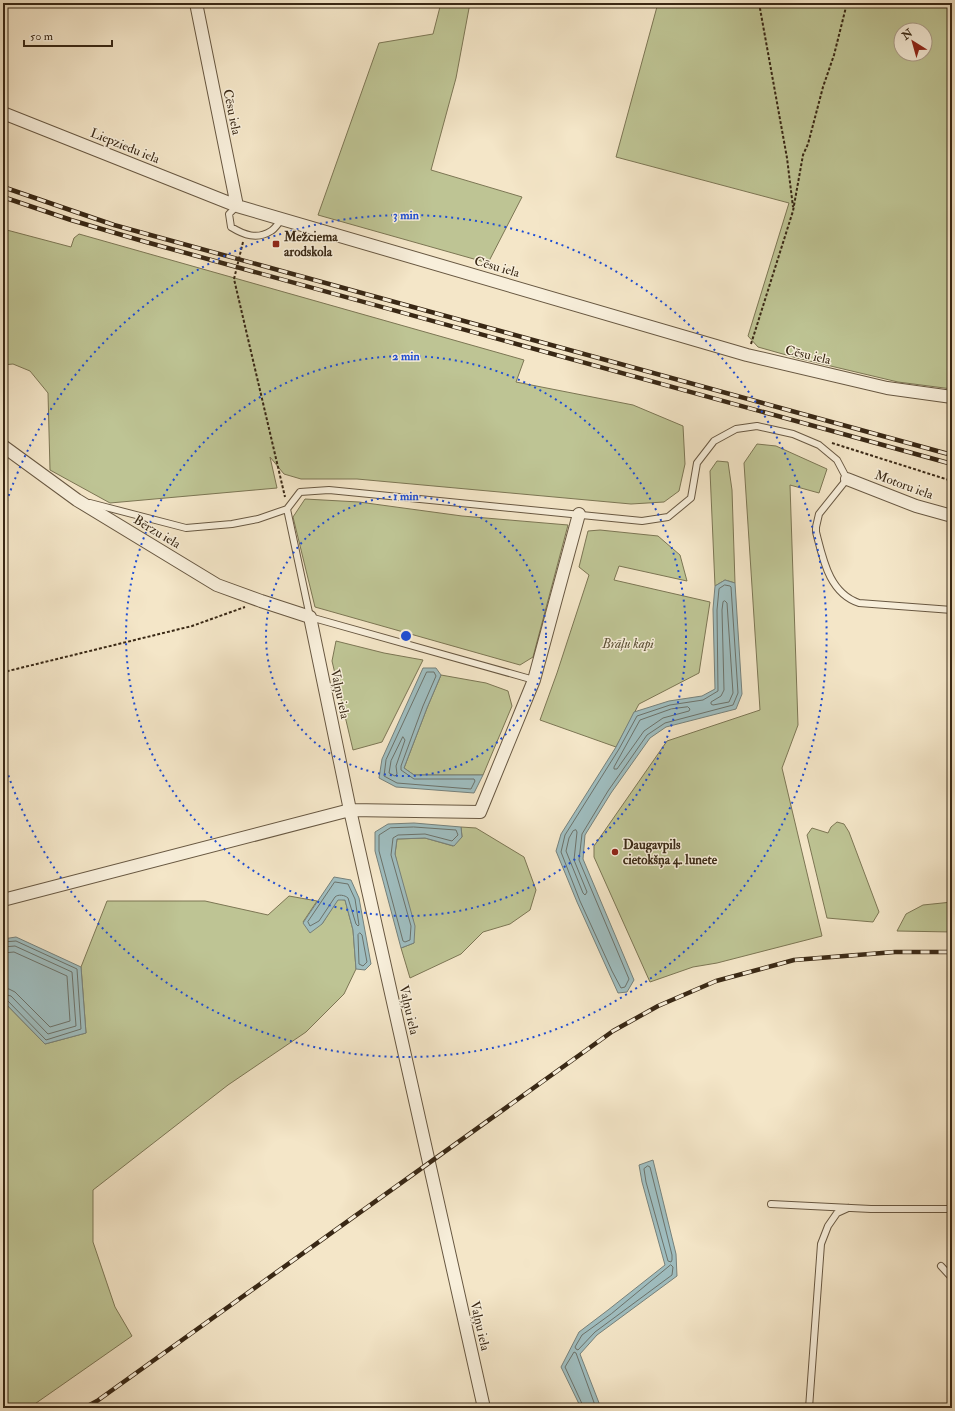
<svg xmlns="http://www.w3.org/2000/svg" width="955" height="1411" font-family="'IM FELL Double Pica',serif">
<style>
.green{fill:#bec494;stroke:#7c7654;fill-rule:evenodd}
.water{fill:#9fbdbf;stroke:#76817b}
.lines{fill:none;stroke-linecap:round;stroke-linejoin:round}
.shore{stroke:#6c726a;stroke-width:1}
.service-casing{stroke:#685842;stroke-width:8}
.minor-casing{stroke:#685842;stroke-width:14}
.path{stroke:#392815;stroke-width:2;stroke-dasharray:3 2;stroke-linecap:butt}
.service{stroke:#f8efdb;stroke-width:6}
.minor{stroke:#f8efdb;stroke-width:12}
.rail-casing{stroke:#392815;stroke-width:4.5}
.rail{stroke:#f8efdb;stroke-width:3;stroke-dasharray:9;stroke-linecap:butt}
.ring{fill:none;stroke:#1d4ed8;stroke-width:2;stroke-dasharray:2 4}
.poi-dot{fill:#8f2418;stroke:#f8efdb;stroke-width:1.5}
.labels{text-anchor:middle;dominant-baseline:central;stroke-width:3;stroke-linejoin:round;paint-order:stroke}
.street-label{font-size:13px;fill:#392815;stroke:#f8efdb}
.poi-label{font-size:13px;font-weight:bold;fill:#392815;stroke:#f8efdb;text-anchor:start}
.park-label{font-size:13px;font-style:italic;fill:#5a4f35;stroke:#f8efdb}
.centre{fill:#1d4ed8;stroke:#f8efdb;stroke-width:2}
.ring-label{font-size:12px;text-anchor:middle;font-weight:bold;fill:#1d4ed8;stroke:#f8efdb;stroke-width:3;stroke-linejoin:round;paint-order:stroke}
</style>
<rect width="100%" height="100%" fill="#f4e6c8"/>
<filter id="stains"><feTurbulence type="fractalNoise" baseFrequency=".005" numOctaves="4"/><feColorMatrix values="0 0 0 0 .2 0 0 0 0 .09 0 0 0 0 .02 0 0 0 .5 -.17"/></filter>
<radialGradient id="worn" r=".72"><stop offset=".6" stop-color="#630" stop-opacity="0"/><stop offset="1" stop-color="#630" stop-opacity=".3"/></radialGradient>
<path class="green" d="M441 3H470L456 78 431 170 522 197 488 263 318 215 379 43 433 34Z
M658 3H952V389L898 382 797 358 758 347 748 336 789 203 616 157ZM901 30H925V54H901Z
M3 229 71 247 74 238 79 234 524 360 516 382 633 405 683 426 685 464 679 491 664 502 631 504 357 479H301L284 474 270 457 277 488 110 503 50 470 48 393 30 371 13 364 3 365Z
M757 444 776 446 827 469 819 493 790 485 798 725 782 768 822 936 717 963 693 967 650 982 594 857V846L667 741 760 710 744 463Z
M717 461 728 462 732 490 735 583 725 580 715 586 710 471Z
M305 499 359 502 462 516 568 525 533 657 520 665 315 607 293 517Z
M600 530 658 536 680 555 687 581 619 566 614 580 710 602 699 673 639 704 616 747 540 720 557 673 589 575 579 567 588 531Z
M336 641 384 653 423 660 382 742 353 750 332 661Z
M441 675 486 683 508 691 512 706 483 775H414L404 768 427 708Z
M837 822 844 824 849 832 879 912 873 922 827 918 807 835 812 828 828 833 831 827Z
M461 827 476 828 524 857 536 890 530 910 510 924 483 932 461 954 410 978 401 948 414 943 395 854 397 839 425 838 453 846 462 837Z
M289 896 317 901 303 922 322 924 338 899 345 900 353 930 356 969 344 994 306 1032 228 1085 93 1190V1242L115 1307 132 1336 29 1408H3V1001L45 1044 86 1033 81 967 107 901H205L268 915Z
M952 902V932L897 931 906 914 923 905Z"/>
<path class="water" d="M725 580 735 583 742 694 736 709 666 727 650 738 611 793 585 835 583 859 634 980 627 992 618 993 577 902 556 851 561 834 616 747 634 712 669 701 702 696 715 689 713 609 715 586Z
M423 668H436L441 675 427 708 404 768 414 775H483L474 793 396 787 379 778 382 759Z
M414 823 461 827 462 837 454 846 425 838 397 839 395 854 415 926 414 943 401 948 375 851V832L388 824Z
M334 877 351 880 359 898 371 964 365 970 356 969 353 930 345 900H338L322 924 310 933 303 923Z
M16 937 81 967 86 1033 45 1044 3 1001V939Z
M653 1160 676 1254 677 1276 597 1335 580 1354 601 1408H581L561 1367 579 1332 608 1310 665 1265 642 1182 639 1165Z"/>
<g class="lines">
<path class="shore" d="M725 585 730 586 731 587 738 693 733 705 665 723 647 735 608 791 582 834 579 860 629 979 625 987 621 988 612 971 580 901 561 852 565 835 619 749 637 716 670 705 703 700 718 691 717 610 719 589Z
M725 601 727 603 733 693 729 702 713 705 711 704V702L721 696 724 690 722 610 723 602Z
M427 672H434L436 676 423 706 401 766V770L414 779H474L475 781 471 789 397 783 384 776 386 760Z
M688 707 690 709 689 711 663 718 644 731 617 769H614V767L640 720 671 709Z
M403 737 405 740 396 766 397 774 395 776 389 773 391 761Z
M414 827 456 830 458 835 452 841 425 834 398 835 393 838 391 855 411 926 410 940 405 942 403 941 379 851V835L390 828Z
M576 830 577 832 574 860 587 892 585 895 583 893 566 851 569 838 573 831Z
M335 882 348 884 355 899 359 925 358 926 356 924 348 898C345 895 338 894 335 897L319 921 310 926 308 922Z
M360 933 362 935 367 962 363 966 359 964 358 935Z
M3 942 16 941 77 969 81 1029 46 1040 7 1000 3 999
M3 947 15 946 72 972 76 1026 48 1034 11 996 3 994
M3 953 14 952 67 976 70 1021 50 1027 15 992 9 989 3 988
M648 1166 650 1167 672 1255V1260L671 1262 668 1261 646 1182 644 1169Z
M671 1265 673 1267 672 1275 595 1332 578 1350 576 1349 575 1347 582 1335 611 1314Z
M584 1408 565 1367 574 1352 576 1353 596 1408"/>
<defs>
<path id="service" d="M237 206 229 214 231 227C244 235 257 240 271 231 275 229 279 222 282 219
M90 503 186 528 232 524 258 519 287 509 300 492 329 490 642 521 668 517 691 498 697 463 714 441 736 429 757 426 793 434 819 445 837 460 847 479 819 514 816 527V532C823 559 829 593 859 603L952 610
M287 509 310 617 534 680
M771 1204 871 1209H952
M941 1266 952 1278
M809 1408 821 1244 828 1226 837 1213 848 1208"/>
<path id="minor" d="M196 3 237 206
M3 113 237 206 747 355 887 388 952 397
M3 446 77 500 217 585 261 601 310 617 350 810 484 1408
M847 479 916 506 952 516
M3 900 350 810 480 812 534 680 579 514"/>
</defs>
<use href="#service" class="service-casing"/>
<use href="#minor" class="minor-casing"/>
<path class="path" d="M759 3 787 158 793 207
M243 242 234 279 285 497
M751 344 793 211 803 155 808 144 823 87 834 55 847 3
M832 443 952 481
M3 675 8 671 192 626 245 607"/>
<use href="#service" class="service"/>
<use href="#minor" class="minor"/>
<defs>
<path id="rail" d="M3 187 114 225 952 455
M3 197 71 220 146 242 952 464
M84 1408 97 1401 613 1031 658 1006 716 981 794 960 895 952H952"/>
</defs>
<use href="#rail" class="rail-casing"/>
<use href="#rail" class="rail"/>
</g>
<g class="ring">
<circle cx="406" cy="636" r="140"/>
<circle cx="406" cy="636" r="280"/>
<path d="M3 513A421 421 0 1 1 3 759"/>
</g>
<g class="poi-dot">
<rect x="272" y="240" width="8" height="8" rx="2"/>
<circle cx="615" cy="852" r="4"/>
</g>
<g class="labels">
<g class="street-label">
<text transform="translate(232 112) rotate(78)">Cēsu iela</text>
<text transform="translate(125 146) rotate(22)">Liepziedu iela</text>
<text transform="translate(497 267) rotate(16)">Cēsu iela</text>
<text transform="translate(808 355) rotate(13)">Cēsu iela</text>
<text transform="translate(904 485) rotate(20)">Motoru iela</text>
<text transform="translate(157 532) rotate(31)">Bērzu iela</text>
<text transform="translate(340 694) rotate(78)">Vaļņu iela</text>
<text transform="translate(409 1010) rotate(77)">Vaļņu iela</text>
<text transform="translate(480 1326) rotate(77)">Vaļņu iela</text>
</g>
<g class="poi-label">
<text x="284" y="237">Mežciema<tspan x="284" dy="15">arodskola</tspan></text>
<text x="623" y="845">Daugavpils<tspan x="623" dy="15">cietokšņa 4. lunete</tspan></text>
</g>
<g class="park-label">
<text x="628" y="644">Brāļu kapi</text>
</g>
</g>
<circle cx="406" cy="636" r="6" class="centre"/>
<g class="ring-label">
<text x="406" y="219">3 min</text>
<text x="406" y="360">2 min</text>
<text x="406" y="500">1 min</text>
</g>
<rect width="955" height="1411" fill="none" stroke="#f4e6c8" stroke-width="16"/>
<rect x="4" y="4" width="947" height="1403" fill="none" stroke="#392815" stroke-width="2"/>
<rect x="8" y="8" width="939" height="1395" fill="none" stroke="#392815"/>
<g transform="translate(913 42) rotate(323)"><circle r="19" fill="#f8efdb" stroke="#ac9f8c"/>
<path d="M0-3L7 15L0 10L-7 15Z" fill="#8f2418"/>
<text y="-6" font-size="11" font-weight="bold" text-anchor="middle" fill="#392815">N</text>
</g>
<path d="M24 40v6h88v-6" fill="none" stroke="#392815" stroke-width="2"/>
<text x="30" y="40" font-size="12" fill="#392815" stroke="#f8efdb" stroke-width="3" paint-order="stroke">50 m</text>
<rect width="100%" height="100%" filter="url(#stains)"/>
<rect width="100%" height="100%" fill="url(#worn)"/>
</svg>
